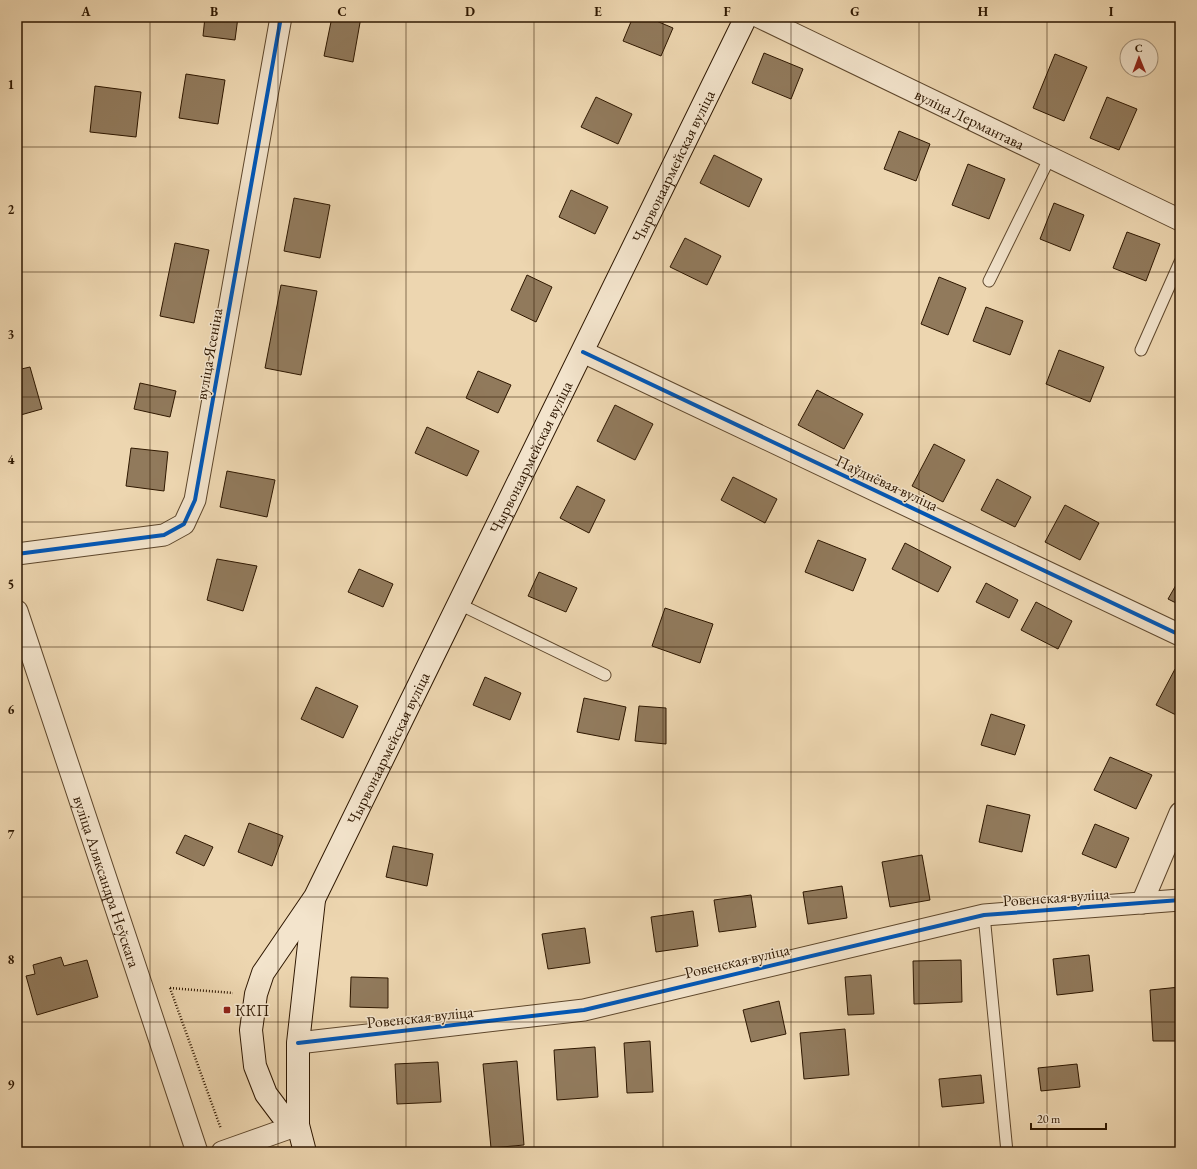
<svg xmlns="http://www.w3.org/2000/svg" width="1197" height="1169" font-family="'EB Garamond',serif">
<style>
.building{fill:#917a5c;stroke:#2e1700}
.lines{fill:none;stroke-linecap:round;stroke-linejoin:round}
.lane-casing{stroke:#5e472c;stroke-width:13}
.street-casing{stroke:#5e472c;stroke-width:23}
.secondary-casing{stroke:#2e1700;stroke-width:24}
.path{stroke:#2e1700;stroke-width:2.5;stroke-dasharray:1 2;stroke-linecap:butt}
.lane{stroke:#f3e4cc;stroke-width:11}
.street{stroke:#f3e4cc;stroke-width:21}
.secondary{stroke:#f3e4cc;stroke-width:22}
.cycleway-casing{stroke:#f3e4cc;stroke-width:6}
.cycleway{stroke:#0057b8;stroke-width:4}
.grid{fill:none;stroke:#2e1700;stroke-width:1;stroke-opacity:0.55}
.poi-dot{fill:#8f2418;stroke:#f3e4cc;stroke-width:1.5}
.labels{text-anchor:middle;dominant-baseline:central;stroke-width:3;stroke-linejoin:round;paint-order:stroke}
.street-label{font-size:16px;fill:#2e1700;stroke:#f3e4cc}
.poi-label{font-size:16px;fill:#2e1700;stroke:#f3e4cc;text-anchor:start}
.neatline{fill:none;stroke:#2e1700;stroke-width:1.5}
.grid-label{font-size:13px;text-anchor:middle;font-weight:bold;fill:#2e1700}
</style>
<rect width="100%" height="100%" fill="#edd6b0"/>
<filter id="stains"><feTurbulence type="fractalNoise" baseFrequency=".005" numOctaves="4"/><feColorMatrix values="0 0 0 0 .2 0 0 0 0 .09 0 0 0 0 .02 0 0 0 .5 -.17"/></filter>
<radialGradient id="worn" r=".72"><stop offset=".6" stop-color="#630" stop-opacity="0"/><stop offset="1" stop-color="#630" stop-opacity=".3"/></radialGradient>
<path class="building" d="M205 17H238L235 40 203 36Z
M332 17H361L353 62 324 56Z
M633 17H647L673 28 661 56 623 41Z
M764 53 803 69 791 99 752 83Z
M1055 54 1087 67 1064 121 1033 108Z
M186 74 225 80 218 124 179 118Z
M95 86 141 92 136 137 90 132Z
M596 97 632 114 618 144 581 127Z
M1107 97 1137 109 1119 150 1090 138Z
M899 131 930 144 916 181 884 169Z
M714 155 762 179 749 207 700 183Z
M968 164 1005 179 989 219 952 205Z
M571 190 608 207 595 234 559 217Z
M294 198 330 205 320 258 284 251Z
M1054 203 1084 215 1070 251 1040 239Z
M1127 232 1160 244 1146 281 1113 268Z
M685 238 721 256 707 285 670 267Z
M175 243 209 250 194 323 160 316Z
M527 275 552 287 536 322 511 310Z
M939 277 966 288 948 335 921 324Z
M281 285 317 291 301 375 265 368Z
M986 307 1023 321 1010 355 973 341Z
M1059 350 1104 367 1090 402 1046 384Z
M30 367 42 409 17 416V370Z
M478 371 511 385 498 413 466 398Z
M140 383 176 391 170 417 134 409Z
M817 390 863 414 844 449 798 425Z
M615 405 653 424 635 460 597 441Z
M427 427 479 451 467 476 415 453Z
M934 444 965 460 943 502 912 486Z
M131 448 168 452 164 491 126 486Z
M227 471 275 480 267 517 220 507Z
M733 477 777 499 765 523 721 500Z
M997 479 1031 497 1015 527 981 510Z
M577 486 605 500 589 533 560 518Z
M1065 505 1099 523 1080 560 1045 542Z
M818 540 866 559 853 591 805 572Z
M905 543 951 567 938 592 892 569Z
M217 559 257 566 243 611 207 600Z
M359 569 393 584 383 607 348 592Z
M539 572 577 588 566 612 528 596Z
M1180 578V605L1168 599Z
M986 583 1018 600 1009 618 976 602Z
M1036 602 1072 621 1058 649 1021 630Z
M665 608 713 624 700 663 652 646Z
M1175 669 1180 672V717L1156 705Z
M485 677 521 693 510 720 473 705Z
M316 687 358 706 343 738 301 719Z
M584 698 626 707 619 740 577 732Z
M639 706 666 708V744L635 741Z
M991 714 1025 725 1015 755 981 745Z
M1110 757 1152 775 1136 809 1094 790Z
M987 805 1030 815 1022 852 979 842Z
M249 823 283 836 272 866 238 852Z
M1095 824 1129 838 1116 868 1082 854Z
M185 835 213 847 204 866 176 853Z
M393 846 433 854 427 886 386 877Z
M922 855 930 900 890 907 882 862Z
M842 886 847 918 808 924 803 892Z
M751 895 756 927 719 932 714 900Z
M693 911 698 946 656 952 651 917Z
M585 928 590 963 548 969 542 934Z
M1089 955 1093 991 1057 995 1053 959Z
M61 957 64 966 87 960 98 997 37 1015 26 976 35 974 33 965Z
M961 960 962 1002 914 1004 913 961Z
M871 975 874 1014 848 1015 845 977Z
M351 977 388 978V1008L350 1007Z
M1180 987V1041H1153L1150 990Z
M779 1001 786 1034 751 1042 743 1010Z
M845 1029 849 1075 804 1079 800 1033Z
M650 1041 653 1092 627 1093 624 1043Z
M595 1047 598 1097 557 1100 554 1050Z
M517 1061 524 1145 491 1148 483 1064Z
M438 1062 441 1102 397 1104 395 1064Z
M1077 1064 1080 1087 1041 1091 1038 1068Z
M981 1075 984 1103 942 1107 939 1079Z
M1028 1148 1084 1150V1152H1028Z"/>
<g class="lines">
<defs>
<path id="lane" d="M989 281 1050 157
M1141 350 1180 262
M459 604 605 675
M984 915 1007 1152"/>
<g id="street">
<path id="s1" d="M759 17 1180 220"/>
<path d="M583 352 1180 635"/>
<path d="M17 554 164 535 184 524 195 500 281 17"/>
<path id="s2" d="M17 611 197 1152"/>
<path d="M1142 903 1180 813"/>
<path d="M298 1043 584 1010 984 915 1180 900"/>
<path d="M222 1152 298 1125"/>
</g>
<g id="secondary">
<path id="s3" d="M298 1125 281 1114 266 1094 255 1066 251 1030 256 994 263 973 315 897 746 17"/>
<path d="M305 1152 298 1125V1043L314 900"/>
</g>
</defs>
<use href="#lane" class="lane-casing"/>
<use href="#street" class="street-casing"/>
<use href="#secondary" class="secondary-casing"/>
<path class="path" d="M170 988 221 1129
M170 988 233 993"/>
<use href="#lane" class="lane"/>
<use href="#street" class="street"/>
<use href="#secondary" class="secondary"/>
<defs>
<path id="cycleway" d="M583 352 1180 635
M17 554 164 535 184 524 195 500 281 17
M298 1043 584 1010 984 915 1180 900"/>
</defs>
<use href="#cycleway" class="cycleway-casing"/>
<use href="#cycleway" class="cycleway"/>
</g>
<path class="grid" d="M150 17V1152M278 17V1152M406 17V1152M534 17V1152M663 17V1152M791 17V1152M919 17V1152M1047 17V1152M17 147H1180M17 272H1180M17 397H1180M17 522H1180M17 647H1180M17 772H1180M17 897H1180M17 1022H1180"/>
<rect class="poi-dot" x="223" y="1006" width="8" height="8" rx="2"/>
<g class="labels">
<g class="street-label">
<text stroke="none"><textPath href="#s1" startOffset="234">вуліца Лермантава</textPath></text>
<text stroke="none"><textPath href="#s3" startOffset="1076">Чырвонаармейская вуліца</textPath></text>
<text transform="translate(209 354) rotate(-80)">вуліца Ясеніна</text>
<text stroke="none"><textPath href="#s3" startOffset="752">Чырвонаармейская вуліца</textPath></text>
<text transform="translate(887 483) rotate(25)">Паўднёвая вуліца</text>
<text stroke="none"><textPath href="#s3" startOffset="428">Чырвонаармейская вуліца</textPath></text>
<text stroke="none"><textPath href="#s2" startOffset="285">вуліца Аляксандра Неўскага</textPath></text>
<text transform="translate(1056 897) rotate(-4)">Ровенская вуліца</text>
<text transform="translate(737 961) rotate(-13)">Ровенская вуліца</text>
<text transform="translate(420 1017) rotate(-6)">Ровенская вуліца</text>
</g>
<g class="poi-label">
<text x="235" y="1010">ККП</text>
</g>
</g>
<rect width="1197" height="1169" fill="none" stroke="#edd6b0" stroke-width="44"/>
<g transform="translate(1139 58) rotate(359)"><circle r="19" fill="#f3e4cc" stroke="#a4927a"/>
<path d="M0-3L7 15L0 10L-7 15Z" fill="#8f2418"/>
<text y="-6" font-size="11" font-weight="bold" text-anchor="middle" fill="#2e1700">С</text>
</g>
<path d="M1031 1123v6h75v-6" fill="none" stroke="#2e1700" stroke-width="2"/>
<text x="1037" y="1123" font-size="12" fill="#2e1700" stroke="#f3e4cc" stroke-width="3" paint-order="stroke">20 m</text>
<rect x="22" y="22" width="1153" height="1125" class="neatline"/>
<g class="grid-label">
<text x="86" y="16">A</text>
<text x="214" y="16">B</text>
<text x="342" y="16">C</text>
<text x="470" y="16">D</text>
<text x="598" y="16">E</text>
<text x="727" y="16">F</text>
<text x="855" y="16">G</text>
<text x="983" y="16">H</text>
<text x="1111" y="16">I</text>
<text x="11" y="89">1</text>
<text x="11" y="214">2</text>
<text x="11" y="339">3</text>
<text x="11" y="464">4</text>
<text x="11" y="589">5</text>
<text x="11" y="714">6</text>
<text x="11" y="839">7</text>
<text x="11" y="964">8</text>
<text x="11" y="1089">9</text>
</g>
<rect width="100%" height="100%" filter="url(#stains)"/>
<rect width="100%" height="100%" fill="url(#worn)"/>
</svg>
